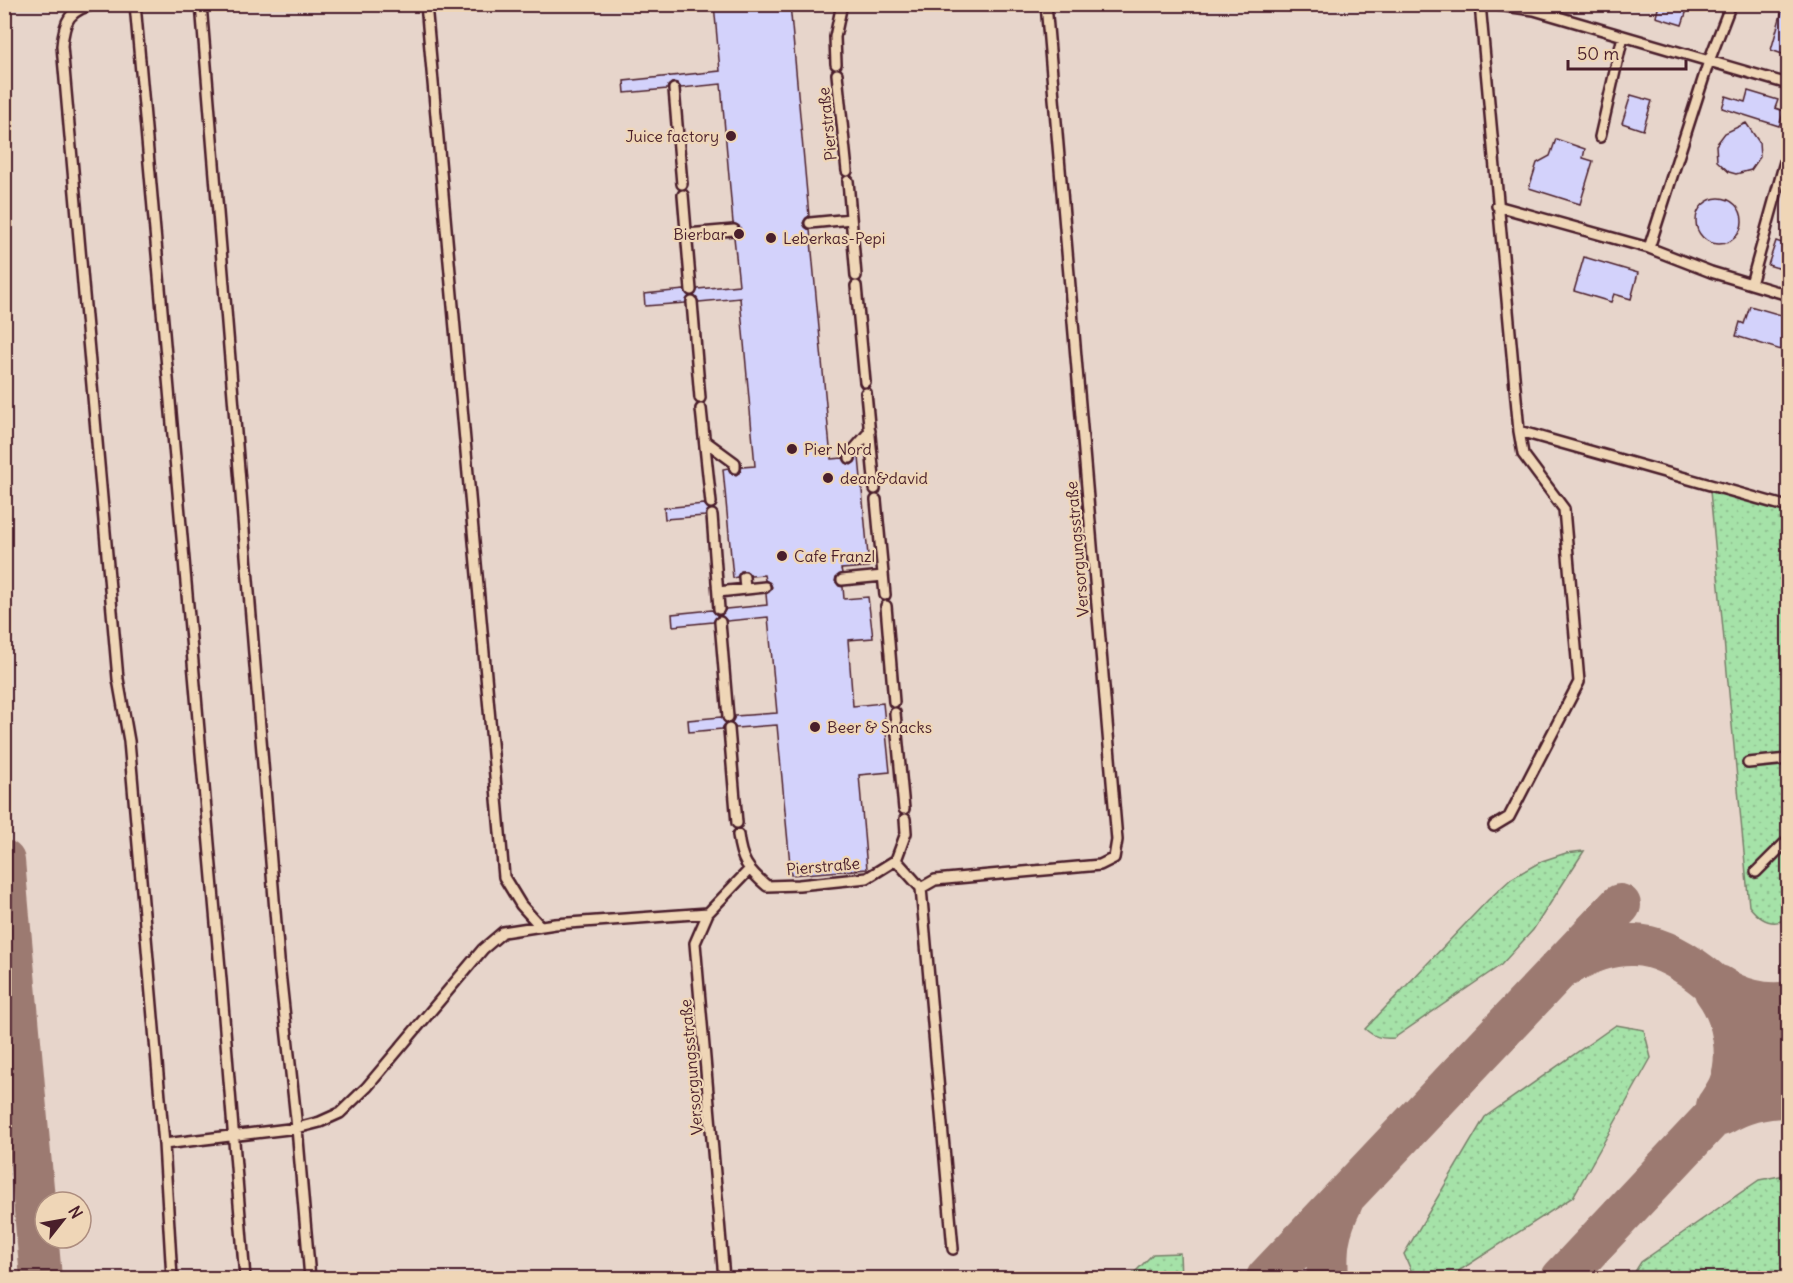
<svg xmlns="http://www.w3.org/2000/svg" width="1793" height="1283" font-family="Delius,sans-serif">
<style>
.built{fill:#e7d5cb;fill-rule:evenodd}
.grass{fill:url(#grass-dots);stroke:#78806a;stroke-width:1.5}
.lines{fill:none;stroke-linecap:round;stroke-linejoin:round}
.taxiway{stroke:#9c7a71;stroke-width:42}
.building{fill:#d3d2fb;stroke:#4a1f2b;stroke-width:1.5}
.lane-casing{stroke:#4a1f2b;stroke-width:14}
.lane{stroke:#efd6b7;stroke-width:9}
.poi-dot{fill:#4a1f2b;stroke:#efd6b7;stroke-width:2}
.labels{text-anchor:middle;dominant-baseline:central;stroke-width:4.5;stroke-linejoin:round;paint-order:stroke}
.street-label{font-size:16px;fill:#4a1f2b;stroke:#efd6b7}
.poi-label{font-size:16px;fill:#4a1f2b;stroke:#efd6b7;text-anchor:start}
</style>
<defs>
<pattern id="grass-dots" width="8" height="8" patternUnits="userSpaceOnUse" patternTransform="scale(1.5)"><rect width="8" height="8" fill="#a5e2a8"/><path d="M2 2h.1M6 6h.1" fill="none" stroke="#90c191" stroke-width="1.8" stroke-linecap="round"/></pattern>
</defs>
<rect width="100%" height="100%" fill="#efd6b7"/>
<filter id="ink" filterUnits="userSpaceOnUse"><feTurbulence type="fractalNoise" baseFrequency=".0167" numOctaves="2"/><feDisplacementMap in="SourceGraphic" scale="12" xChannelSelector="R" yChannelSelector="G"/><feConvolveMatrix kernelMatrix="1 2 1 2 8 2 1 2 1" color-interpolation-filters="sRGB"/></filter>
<g filter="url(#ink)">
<path class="built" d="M5 5H1788V1278H5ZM45 1202H81V1238H45Z"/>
<path class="grass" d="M1710 491 1788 511V918C1772 928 1759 919 1749 906Z
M1584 851 1533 930 1501 965 1394 1038C1381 1039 1374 1037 1365 1029L1488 900 1512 878 1542 861 1566 853Z
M1616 1025 1644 1030 1651 1058 1573 1197 1448 1278 1414 1277 1404 1254 1485 1117Z
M1785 1175 1788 1176V1278H1631L1641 1262 1759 1180Z
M1180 1253 1181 1278H1129L1153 1254Z"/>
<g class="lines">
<path class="taxiway" d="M4 861 41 1278
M1568 964C1588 953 1610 944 1634 945 1690 946 1749 1021 1788 1057
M1719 986C1738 999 1765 1006 1788 1002
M1715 991C1733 1015 1741 1057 1729 1086 1726 1093 1721 1100 1717 1106
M1721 1115C1742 1102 1764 1097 1788 1097
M1267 1278 1620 905
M1328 1278C1326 1248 1328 1230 1342 1202
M1562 1278 1788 1037"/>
</g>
<path class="building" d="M714 4H790L809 216 806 218 803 223 805 227 810 230 831 459 843 458 846 463 851 465 855 462 857 457H859L869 567 841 569 842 573 836 577 835 581 839 586 843 587 844 599 868 597 873 638 848 640 853 706 883 703 890 772 859 775 867 869 791 875 777 725 736 728 731 723 735 716 777 713 768 617 727 621 721 615 726 609 767 605 766 594 769 592 772 587 770 583 765 580 764 575 751 576 746 571H741L737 577 733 578 723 469 728 468 731 473 736 475 740 472 742 467 755 466 740 298 699 302 694 296 698 289 739 285 734 237 738 235 741 230 739 226 733 223 721 84 681 88 677 83 673 82 668 86 667 89 625 93 624 81 720 71Z
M1659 4H1689L1682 25 1656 17Z
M1784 4H1788V56L1771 50Z
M1748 91 1778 100 1775 108 1784 111 1779 126 1722 108 1726 96 1745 102Z
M1631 95 1652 101 1643 130 1622 123Z
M1746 123 1759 142 1760 157 1751 170 1736 174 1729 172 1717 161 1716 145 1725 133Z
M1556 139 1585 149 1583 158 1593 161 1580 204 1529 188 1537 163 1550 156Z
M1696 221a23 23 0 1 1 46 0a23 23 0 1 1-46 0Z
M1776 241 1788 245V271L1768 265Z
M1584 257 1638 273 1631 299 1614 294 1611 302 1574 291Z
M684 290 689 296 685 303 645 306 644 294Z
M1750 306 1788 317V352L1736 336 1740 322 1744 324Z
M704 504 709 509 705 516 665 519 664 508Z
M712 610 718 616 713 622 673 626 672 614Z
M721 717 726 723 722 729 689 732 688 720Z"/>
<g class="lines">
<defs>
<path id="lane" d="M96 4C69 9 64 21 62 46L118 679 129 741 164 1144 297 1128 320 1122 340 1113 367 1087 483 949 503 932 555 924 708 913
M135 4 221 980 245 1278
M201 4 280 972 297 1128 310 1278
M426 4 504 877 521 905 540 926
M1480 4 1519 431 1523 454 1564 509 1579 682 1509 817 1494 826
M1490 4 1534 10 1788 84
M836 64 835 37 842 4
M837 74 847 171
M674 89 682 184
M1600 137 1623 36
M848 181 856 276
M683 195 691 290
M1497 206 1649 248 1711 272 1788 295
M810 223 851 219
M687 234 734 230
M1649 248 1709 61 1731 4
M1751 284 1788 151
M856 286 865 382
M692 302 700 398
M866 393 875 489
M701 409 711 503
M1519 431 1788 507
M705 441 735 463V468
M850 458V454L870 431
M876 500 885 595
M712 515 719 609
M744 577 745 589
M842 580 883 576
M718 592 765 587
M886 606 894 702
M720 622 728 717
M895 713 904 809
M729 729 737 823
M1748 763 1788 759
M738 835C741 860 747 869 767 886L799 885 867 878 896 860 906 833 905 819
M896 860 921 888 935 880 1100 865 1114 858 1117 840 1046 4
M1756 872 1788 840
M921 888 953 1249
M164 1144 172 1278
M724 1278 695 943 708 913 748 871"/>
</defs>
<use href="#lane" class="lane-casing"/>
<use href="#lane" class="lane"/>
</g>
</g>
<g class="poi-dot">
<circle cx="731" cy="136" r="6"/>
<circle cx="739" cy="234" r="6"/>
<circle cx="771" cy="238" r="6"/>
<circle cx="792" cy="449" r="6"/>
<circle cx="828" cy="478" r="6"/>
<circle cx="782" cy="556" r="6"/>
<circle cx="815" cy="727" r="6"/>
</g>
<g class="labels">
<g class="street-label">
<text transform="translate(827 124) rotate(-96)">Pierstraße</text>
<text transform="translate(1077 549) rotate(-95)">Versorgungsstraße</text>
<text transform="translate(823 866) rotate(-5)">Pierstraße</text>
<text transform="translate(691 1067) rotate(-95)">Versorgungsstraße</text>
</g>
<g class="poi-label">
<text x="719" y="136" text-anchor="end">Juice factory</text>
<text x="727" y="234" text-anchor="end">Bierbar</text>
<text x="783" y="238">Leberkas-Pepi</text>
<text x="804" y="449">Pier Nord</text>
<text x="840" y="478">dean&amp;david</text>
<text x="794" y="556">Cafe Franzl</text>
<text x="827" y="727">Beer &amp; Snacks</text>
</g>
</g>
<rect width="1793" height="1283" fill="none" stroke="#efd6b7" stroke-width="24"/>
<rect x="12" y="12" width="1769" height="1259" fill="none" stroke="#4a1f2b" stroke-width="2" filter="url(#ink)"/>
<g transform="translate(63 1220) rotate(59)"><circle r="28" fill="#efd6b7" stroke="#ad8d7f" stroke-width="1.5"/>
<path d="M0-4.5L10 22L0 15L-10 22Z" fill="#4a1f2b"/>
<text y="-9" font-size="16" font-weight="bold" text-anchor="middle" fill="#4a1f2b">N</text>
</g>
<path d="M1568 60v9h118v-9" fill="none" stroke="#4a1f2b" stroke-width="3"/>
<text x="1577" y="60" font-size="18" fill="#4a1f2b" stroke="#efd6b7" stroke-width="4.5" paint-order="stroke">50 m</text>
</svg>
